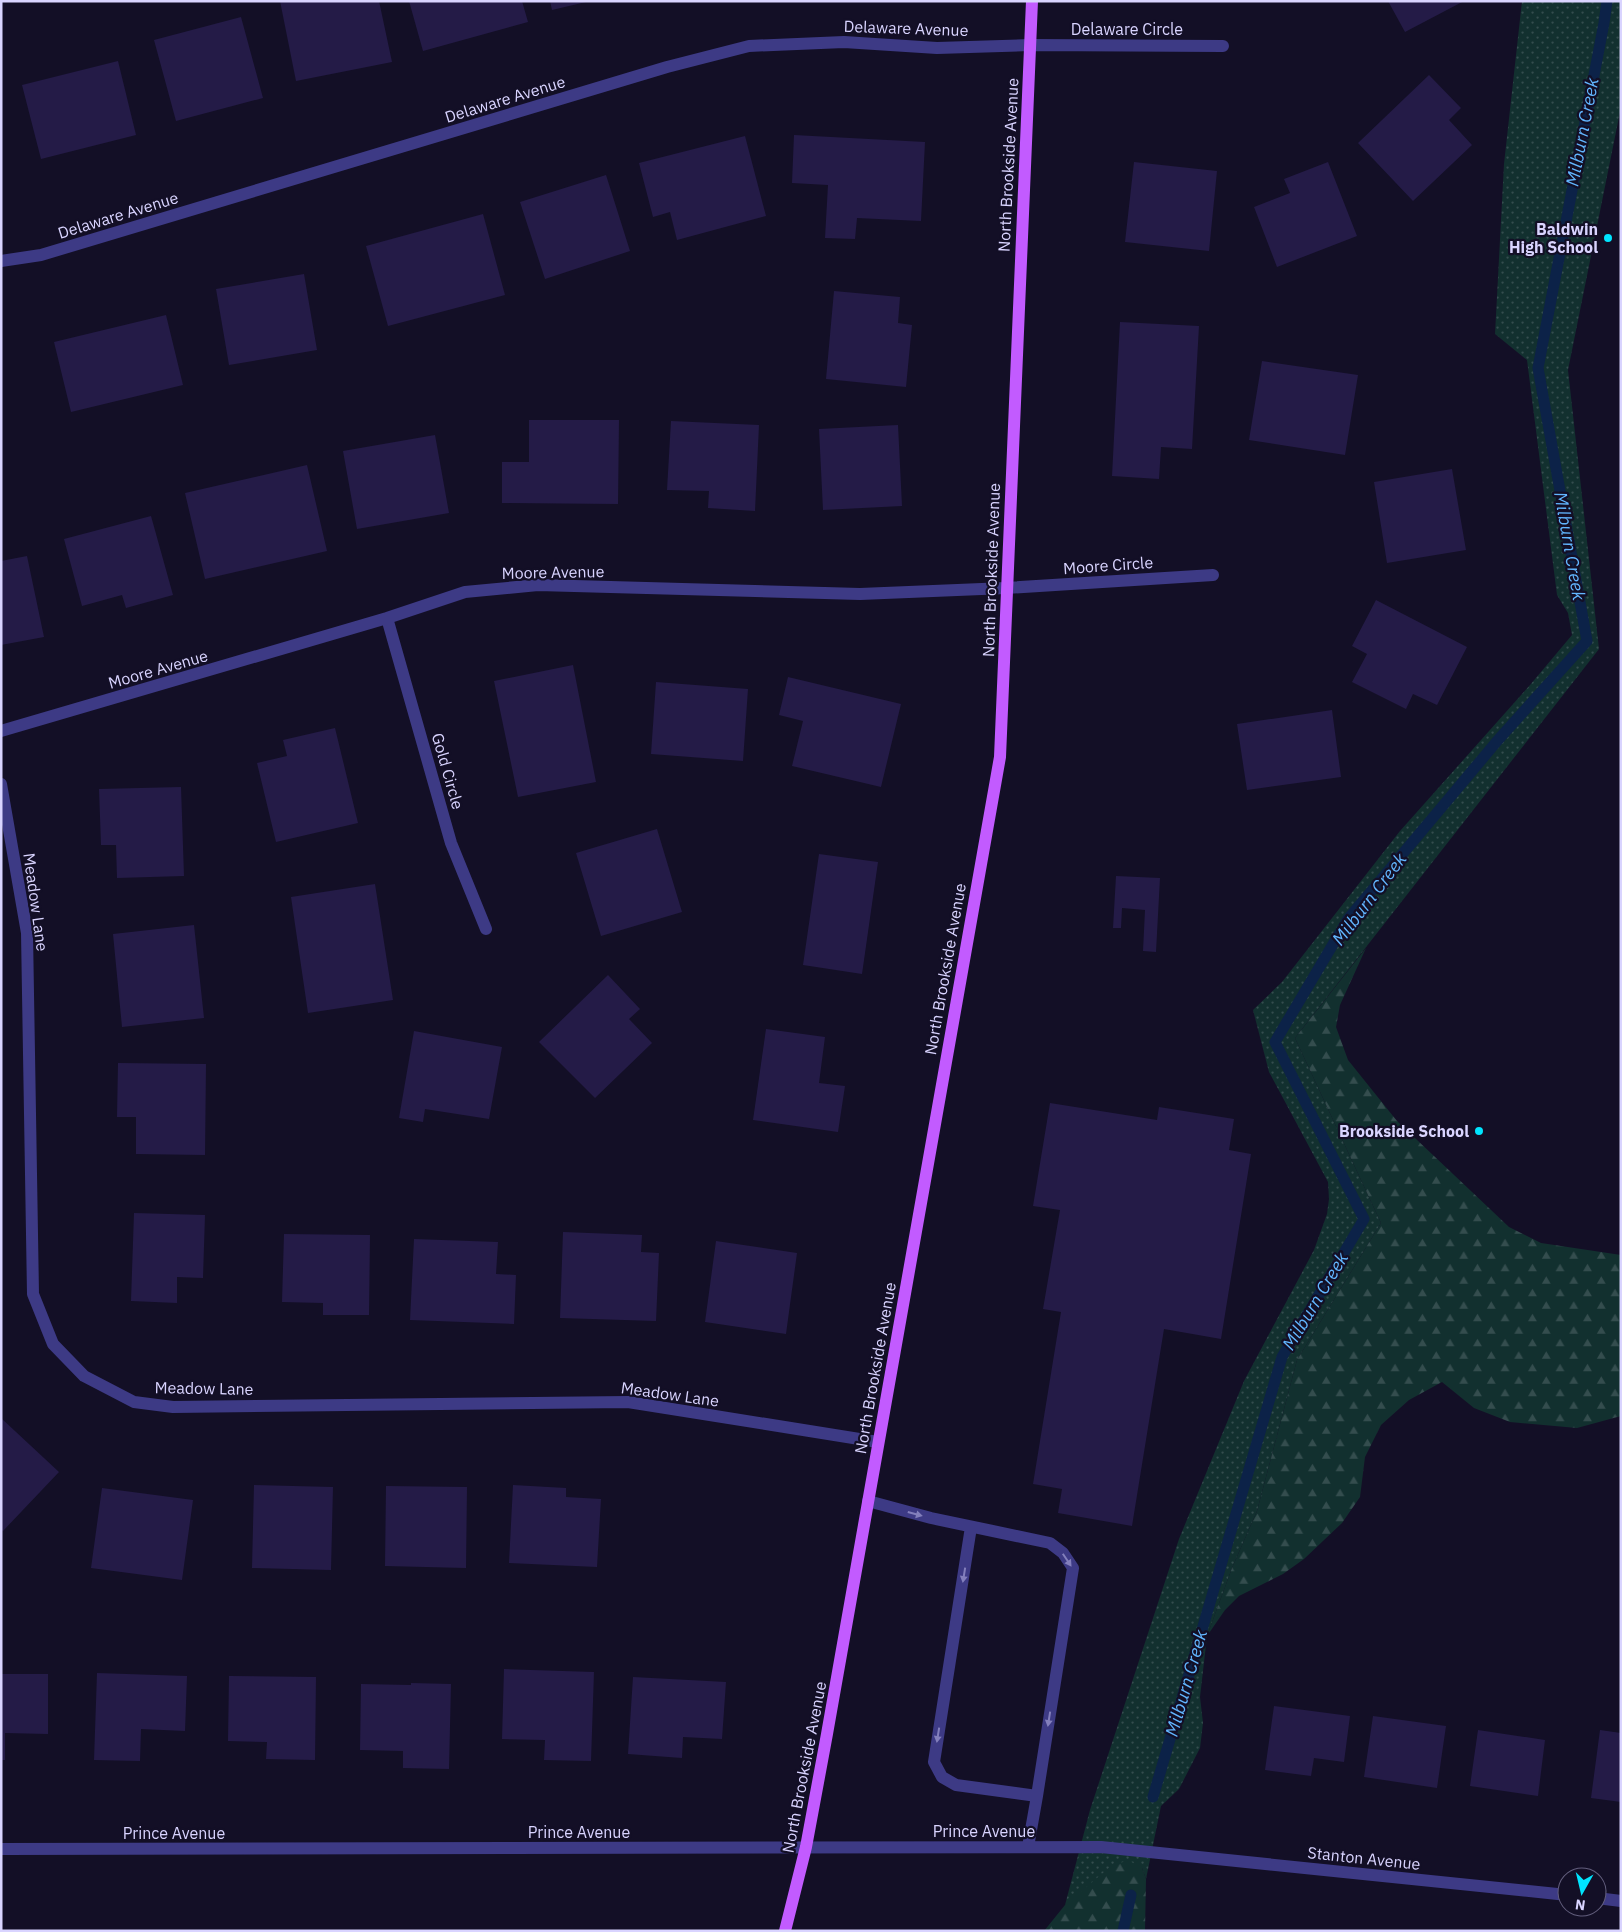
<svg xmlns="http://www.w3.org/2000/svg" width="1622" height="1932" font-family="'IBM Plex Sans',sans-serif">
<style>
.grass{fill:url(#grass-dots)}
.forest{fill:url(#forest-firs)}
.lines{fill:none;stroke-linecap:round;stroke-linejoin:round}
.stream{stroke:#0c2248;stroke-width:11}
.building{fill:#241b47}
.minor{stroke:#3d3a85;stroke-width:12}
.major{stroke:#c25bff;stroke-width:12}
.oneway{fill:#837fbc}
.poi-dot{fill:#00e5ff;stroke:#130f26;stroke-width:2}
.labels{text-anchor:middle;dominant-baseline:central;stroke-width:4.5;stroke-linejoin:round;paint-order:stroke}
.street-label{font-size:16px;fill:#d9d4ff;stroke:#130f26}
.poi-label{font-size:16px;font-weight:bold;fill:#d9d4ff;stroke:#130f26;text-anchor:end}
.water-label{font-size:18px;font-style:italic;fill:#62b6ff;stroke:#130f26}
</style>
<defs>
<pattern id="grass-dots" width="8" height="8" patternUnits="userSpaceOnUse" patternTransform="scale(1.25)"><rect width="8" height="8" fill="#12302f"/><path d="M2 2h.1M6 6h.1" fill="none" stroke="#344d4e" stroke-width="1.8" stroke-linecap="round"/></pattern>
<pattern id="forest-firs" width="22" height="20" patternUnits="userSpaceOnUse" patternTransform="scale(1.25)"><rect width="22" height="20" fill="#12302f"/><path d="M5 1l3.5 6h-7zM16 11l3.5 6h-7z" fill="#344d4e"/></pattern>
</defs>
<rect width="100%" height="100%" fill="#130f26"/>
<path class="grass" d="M1522 1H1621V107L1568 370 1599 649 1295 1038 1381 1223 1297 1360 1257 1511 1232 1568 1207 1636 1200 1697 1203 1723 1200 1748 1179 1789 1161 1806 1146 1879 1142 1868 1065 1905 1090 1810 1179 1539 1244 1381 1314 1250 1327 1214 1329 1199 1328 1182 1269 1072 1253 1010 1282 982 1400 831 1530 685 1572 635 1568 613 1557 595 1527 360 1495 334 1504 164Z"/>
<path class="forest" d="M1366 948 1340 1005 1336 1027 1348 1060 1397 1121 1509 1227 1541 1243 1621 1255V1416L1577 1428 1510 1422 1474 1408 1442 1382 1409 1400 1381 1425 1365 1457 1360 1497 1342 1523 1304 1559 1283 1574 1239 1596 1225 1610 1207 1636 1232 1568 1257 1511 1297 1360 1381 1223 1295 1038Z
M1128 1860 1142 1868 1146 1879 1145 1931H1044L1065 1905 1110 1867Z"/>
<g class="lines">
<path class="stream" d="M1153 1797 1282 1357 1364 1219 1275 1042 1348 919 1498 740 1587 641 1538 368 1604 23 1607 1
M1123 1931 1131 1895"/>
</g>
<path class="building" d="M280 1H379L392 62 296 81Z
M409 1H522L528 22 423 51Z
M550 1H585L586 2 552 10Z
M1388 1H1464L1405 32Z
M241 17 263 98 176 121 154 40Z
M118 61 136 135 41 159 22 85Z
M1429 75 1461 108 1449 120 1472 145 1413 201 1358 143Z
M794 135 925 142 921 221 857 218 855 239 825 238 828 185 792 183Z
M745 136 766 216 677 240 670 212 653 217 639 163Z
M1134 162 1217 171 1209 251 1125 242Z
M1328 162 1357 236 1277 267 1254 207 1290 193 1284 179Z
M606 175 630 251 545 279 520 202Z
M483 214 505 295 388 326 366 246Z
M304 274 317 350 229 365 216 289Z
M834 291 900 297 898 323 912 325 906 387 826 379Z
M166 315 183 385 71 412 54 342Z
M1120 322 1199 326 1192 449 1161 447 1159 479 1112 476Z
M1262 361 1358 375 1345 455 1249 440Z
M529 420H619L618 504 502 503V462H529Z
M671 421 759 425 755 511 708 508 709 491 667 490Z
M898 425 902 506 823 510 819 429Z
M435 435 449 513 357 529 343 451Z
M307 465 327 551 205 579 185 493Z
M1452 469 1466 550 1387 563 1374 482Z
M151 516 173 595 126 608 122 595 82 606 64 539Z
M27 556 44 637 1 645V561Z
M1376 600 1467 647 1437 705 1413 694 1406 709 1352 682 1367 654 1352 646Z
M573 665 596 782 518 797 494 681Z
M788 677 901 704 881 787 792 766 803 721 779 715Z
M656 682 748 689 743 761 651 754Z
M1332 710 1341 777 1247 790 1237 724Z
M335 728 358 823 276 842 257 763 287 756 283 740Z
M181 787 184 876 117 878 116 845H101L99 789Z
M657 829 682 912 601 936 576 853Z
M819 854 878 862 862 974 803 965Z
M1116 876 1160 878 1156 952 1143 951 1145 910 1122 908 1121 928H1113Z
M375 884 393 1000 308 1013 291 897Z
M194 925 204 1018 122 1027 113 934Z
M608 975 640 1009 629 1019 652 1043 595 1098 539 1042Z
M766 1029 825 1037 819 1083 845 1086 838 1132 753 1120Z
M414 1031 502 1047 489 1119 425 1109 423 1122 399 1118Z
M118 1063 206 1064 205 1155 136 1154V1117H117Z
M1050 1103 1157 1120 1159 1107 1234 1119 1229 1150 1251 1154 1221 1339 1164 1329 1132 1526 1058 1513 1062 1489 1033 1484 1061 1312 1043 1309 1060 1210 1033 1206Z
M134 1213 205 1215 203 1278 177 1277V1303L131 1301Z
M563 1232 642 1235 641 1252 659 1253 656 1321 560 1318Z
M284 1234 370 1235 369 1315H323V1303L282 1302Z
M414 1239 498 1242 496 1274 516 1275 514 1324 410 1320Z
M716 1241 797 1253 786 1334 705 1322Z
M1 1418 59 1472 3 1531 1 1529Z
M254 1485 333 1487 331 1570 252 1568Z
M513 1485 566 1488V1497L601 1499 597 1567 509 1563Z
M386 1486 467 1487 466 1568 385 1566Z
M102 1488 193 1500 182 1580 91 1568Z
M504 1669 594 1672 591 1761 544 1760 545 1740 502 1739Z
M97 1673 187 1676 185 1731 141 1729 140 1761 94 1760Z
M1 1674H48V1734L5 1733V1760H1Z
M229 1676 316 1677 315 1760 266 1759 267 1742 228 1741Z
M633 1677 726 1682 722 1739 683 1737 682 1758 628 1754Z
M411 1683 451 1684 449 1769 403 1768V1751L360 1750 361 1684 411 1685Z
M1274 1706 1350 1716 1344 1762 1314 1758 1311 1776 1265 1770Z
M1373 1716 1446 1726 1437 1788 1364 1777Z
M1478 1730 1545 1740 1538 1796 1470 1786Z
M1600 1730 1621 1733V1802L1591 1798Z"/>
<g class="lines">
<path class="minor" d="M1 261 41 255 667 67 749 46 844 42 937 48 1030 45 1223 46
M387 618 451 843 486 929
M1 731 387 618 465 592 538 585 860 594 1006 588 1213 575
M1 784 27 933 33 1294 53 1344 84 1376 134 1402 173 1407 628 1402 878 1442
M868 1501 931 1518 1050 1543 1063 1553 1073 1568 1037 1796 1028 1847
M971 1527 934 1762 942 1777 956 1785 1037 1796
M1 1849 1101 1847 1567 1895
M1597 1898 1621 1901"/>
<path class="major" d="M785 1931 806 1847 827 1734 1000 757 1032 1"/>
</g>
<defs><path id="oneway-solid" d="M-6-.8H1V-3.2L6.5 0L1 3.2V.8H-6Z" transform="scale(1.25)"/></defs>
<g class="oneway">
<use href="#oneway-solid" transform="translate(915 1514) rotate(15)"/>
<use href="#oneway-solid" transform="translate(1067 1560) rotate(56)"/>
<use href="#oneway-solid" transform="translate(964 1575) rotate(99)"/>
<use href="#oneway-solid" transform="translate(1049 1719) rotate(99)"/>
<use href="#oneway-solid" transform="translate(938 1735) rotate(99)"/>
</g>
<g class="poi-dot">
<circle cx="1608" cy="238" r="5"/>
<circle cx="1479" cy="1131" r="5"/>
</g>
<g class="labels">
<g class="street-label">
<text transform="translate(906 28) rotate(2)">Delaware Avenue</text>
<text x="1127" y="29">Delaware Circle</text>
<text transform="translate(505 99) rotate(-17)">Delaware Avenue</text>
<text transform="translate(1008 165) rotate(-87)">North Brookside Avenue</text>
<text transform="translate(118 215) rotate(-17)">Delaware Avenue</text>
<text transform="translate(1108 565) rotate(-4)">Moore Circle</text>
<text transform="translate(991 570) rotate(-88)">North Brookside Avenue</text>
<text transform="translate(553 572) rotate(-1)">Moore Avenue</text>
<text transform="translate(158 669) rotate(-16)">Moore Avenue</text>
<text transform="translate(448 771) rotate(74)">Gold Circle</text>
<text transform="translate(36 902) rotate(82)">Meadow Lane</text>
<text transform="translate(945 969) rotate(-80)">North Brookside Avenue</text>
<text transform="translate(875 1368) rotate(-80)">North Brookside Avenue</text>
<text transform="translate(204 1388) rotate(1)">Meadow Lane</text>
<text transform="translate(670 1394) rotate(8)">Meadow Lane</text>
<text transform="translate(804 1767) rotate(-79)">North Brookside Avenue</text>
<text x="984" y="1831">Prince Avenue</text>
<text x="579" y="1832">Prince Avenue</text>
<text x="174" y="1833">Prince Avenue</text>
<text transform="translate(1364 1858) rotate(6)">Stanton Avenue</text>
</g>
<g class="poi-label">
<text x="1598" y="229">Baldwin<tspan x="1598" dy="18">High School</tspan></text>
<text x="1469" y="1131">Brookside School</text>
</g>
<g class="water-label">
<text transform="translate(1582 132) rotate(-79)">Milburn Creek</text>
<text transform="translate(1570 546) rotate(80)">Milburn Creek</text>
<text transform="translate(1369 899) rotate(-53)">Milburn Creek</text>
<text transform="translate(1315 1301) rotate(-59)">Milburn Creek</text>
<text transform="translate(1186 1683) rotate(-74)">Milburn Creek</text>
</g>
</g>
<rect width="1622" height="1932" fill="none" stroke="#d9d4ff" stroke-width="5"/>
<g transform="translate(1582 1892) rotate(188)"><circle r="24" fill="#130f26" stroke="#625e7d"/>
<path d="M0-4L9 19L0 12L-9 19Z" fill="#00e5ff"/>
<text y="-8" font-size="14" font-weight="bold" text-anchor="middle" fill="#d9d4ff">N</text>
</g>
</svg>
